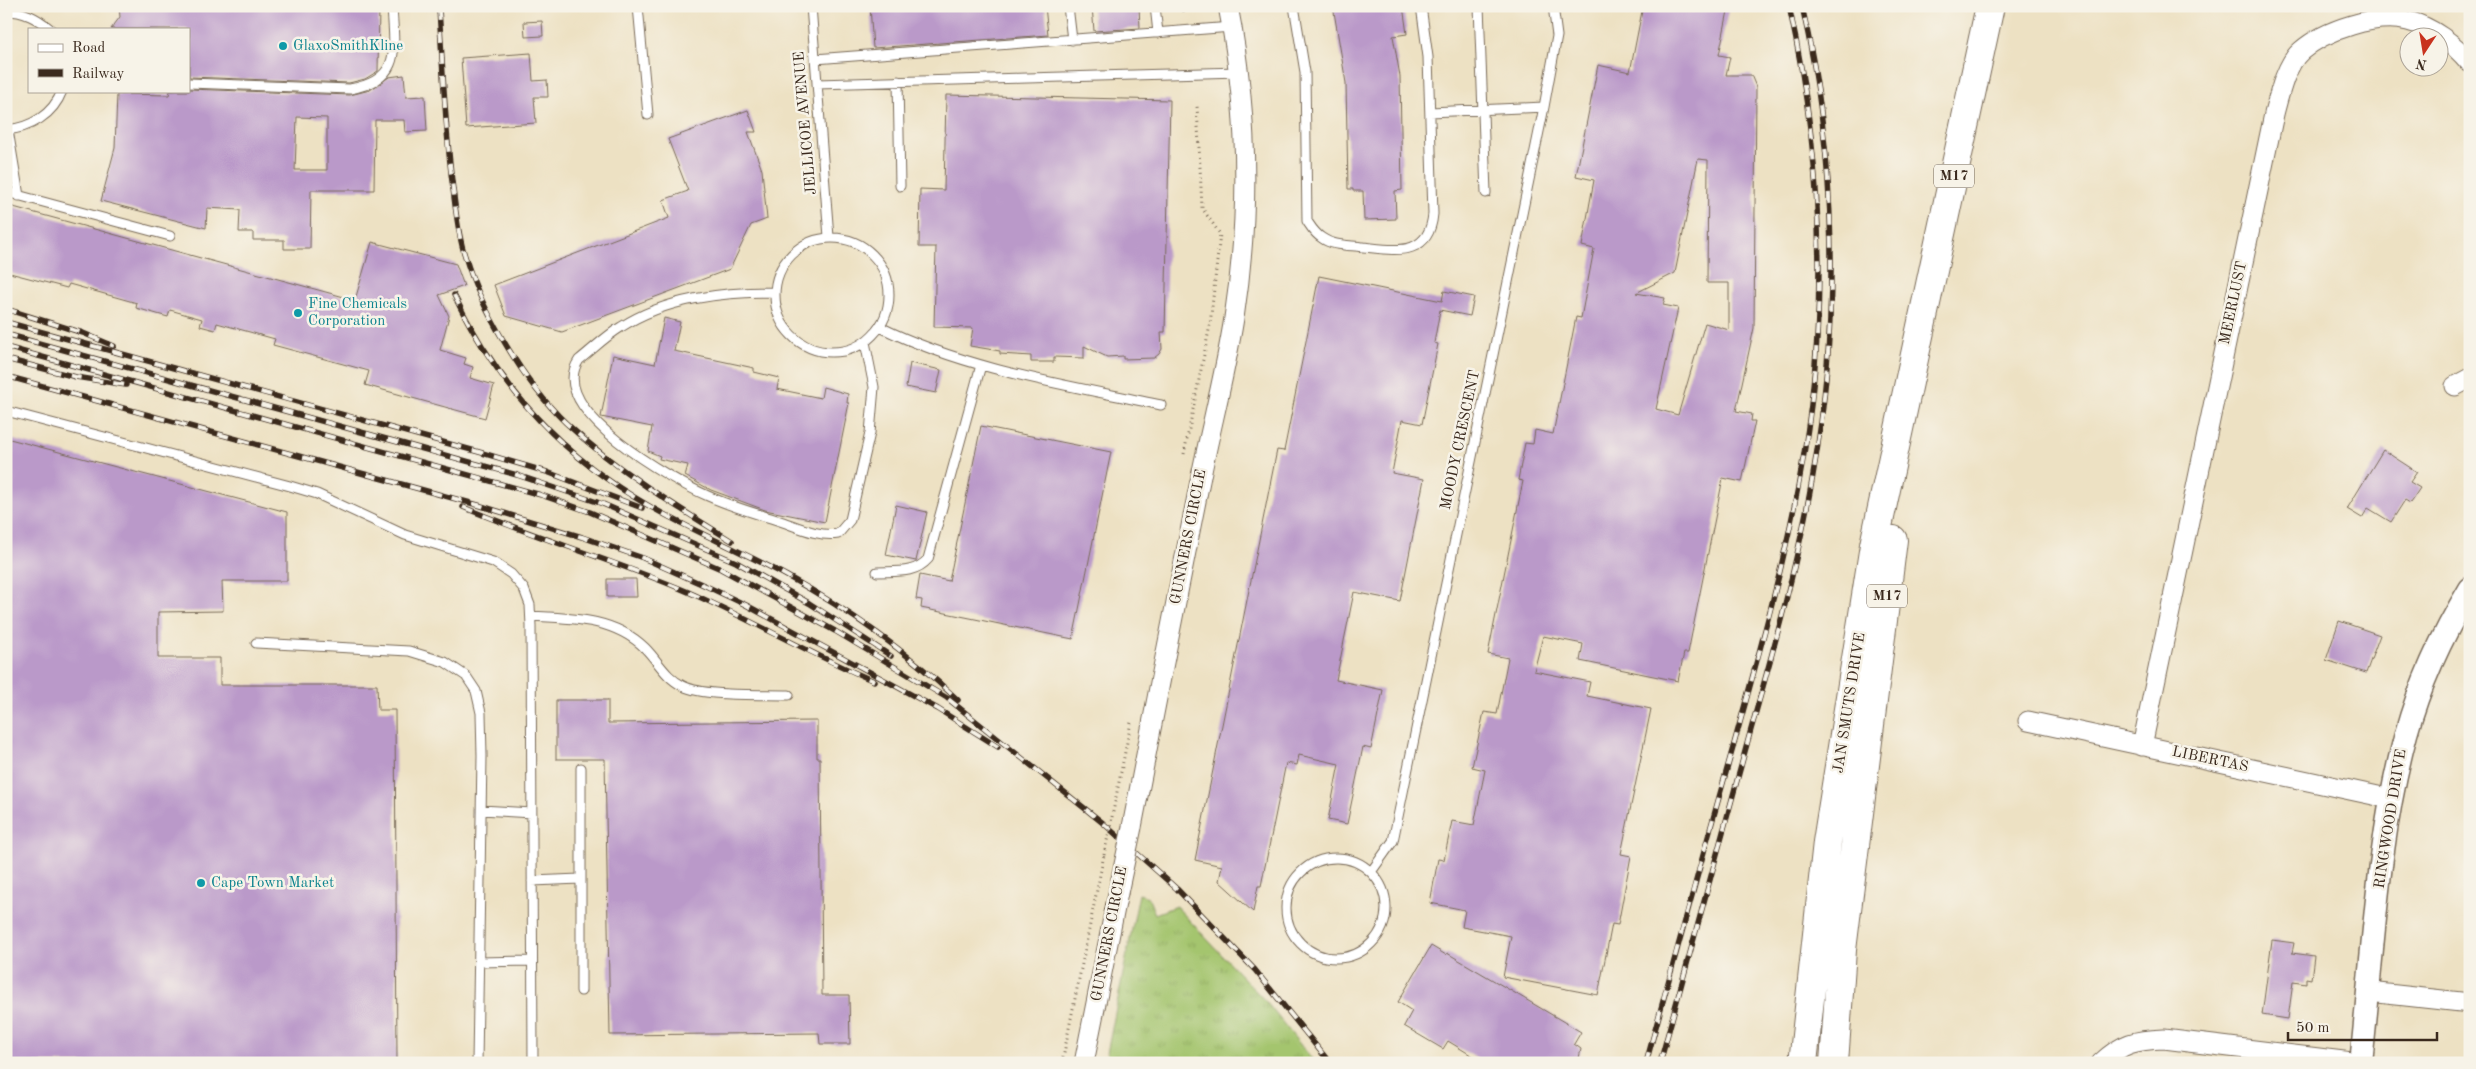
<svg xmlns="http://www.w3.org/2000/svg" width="2476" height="1069" font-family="'Old Standard TT',serif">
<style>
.grass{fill:url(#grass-tufts);stroke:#707846}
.building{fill:#ba99c9;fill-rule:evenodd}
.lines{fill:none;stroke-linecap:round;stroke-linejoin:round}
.service-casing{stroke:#796a58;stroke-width:11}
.minor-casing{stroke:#796a58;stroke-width:21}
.tertiary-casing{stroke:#796a58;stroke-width:25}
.primary-casing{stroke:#796a58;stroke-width:30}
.path{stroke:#796a58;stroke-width:3;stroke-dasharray:1 4;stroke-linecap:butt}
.service{stroke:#fff;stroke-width:9}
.minor{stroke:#fff;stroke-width:19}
.tertiary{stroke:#fff;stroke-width:22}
.primary{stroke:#fff;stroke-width:28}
.rail-casing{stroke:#3b2a1e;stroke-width:5.5}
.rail{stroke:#f7f3e8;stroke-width:4;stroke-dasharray:11;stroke-linecap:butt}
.minor-bridge-casing{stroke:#796a58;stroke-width:21;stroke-linecap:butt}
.path-bridge{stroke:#796a58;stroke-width:3;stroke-dasharray:1 4;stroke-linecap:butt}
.minor-bridge{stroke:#fff;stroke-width:19}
.culture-dot{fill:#0f9aa8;stroke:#f7f3e8;stroke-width:2}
.labels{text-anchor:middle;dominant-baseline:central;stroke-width:5;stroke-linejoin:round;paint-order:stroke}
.shield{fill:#f7f3e8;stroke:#73665b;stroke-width:1}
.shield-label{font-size:14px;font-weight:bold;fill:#3b2a1e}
.culture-label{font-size:15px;fill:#0d838f;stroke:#f7f3e8;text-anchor:start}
.street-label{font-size:15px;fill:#3b2a1e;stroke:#f7f3e8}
</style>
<defs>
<pattern id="grass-tufts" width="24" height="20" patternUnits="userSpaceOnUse" patternTransform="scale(1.25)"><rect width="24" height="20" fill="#a4c56e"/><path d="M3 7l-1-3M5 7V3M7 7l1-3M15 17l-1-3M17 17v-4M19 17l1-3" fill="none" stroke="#8ea95f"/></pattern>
</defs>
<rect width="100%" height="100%" fill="#f7f3e8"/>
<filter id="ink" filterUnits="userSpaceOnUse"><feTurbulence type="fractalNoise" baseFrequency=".02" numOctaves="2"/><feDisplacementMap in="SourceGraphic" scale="10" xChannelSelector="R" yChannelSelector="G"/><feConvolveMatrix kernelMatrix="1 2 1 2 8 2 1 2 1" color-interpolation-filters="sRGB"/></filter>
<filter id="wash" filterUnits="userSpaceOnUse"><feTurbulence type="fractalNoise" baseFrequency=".0096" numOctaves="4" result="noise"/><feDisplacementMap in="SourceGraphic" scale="20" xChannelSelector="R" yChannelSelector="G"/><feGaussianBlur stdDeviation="1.12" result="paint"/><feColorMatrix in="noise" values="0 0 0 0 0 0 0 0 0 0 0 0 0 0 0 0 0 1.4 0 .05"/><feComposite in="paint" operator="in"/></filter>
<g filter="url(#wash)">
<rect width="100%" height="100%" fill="#ede1c3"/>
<path class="grass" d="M1139 894 1148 897 1155 914 1176 906 1267 1003 1315 1063H1105Z"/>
<g id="blocks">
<path class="building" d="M119 6H379L378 71 365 79 349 83 189 77V29H111L120 17Z
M870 6H1045L1048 35 873 48Z
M1092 6H1139L1140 28 1094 31Z
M1333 6H1403L1407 34 1393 36 1400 76 1402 190 1395 191 1396 219 1364 220 1363 191H1353V189H1348L1346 83Z
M1643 6H1729L1719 55 1730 57 1726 75H1751L1756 87 1754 328 1736 411 1752 414 1751 421H1755L1742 482 1723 478 1688 653H1684L1678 681 1580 661 1583 644 1543 636 1534 671 1590 682 1587 696 1651 709 1621 854 1631 856 1618 925 1612 924 1598 995 1503 977 1511 936 1462 927 1465 910 1430 903 1438 859 1444 860 1452 821 1474 825 1485 770 1472 767 1484 712 1497 714 1508 658 1488 654 1523 481 1518 480 1525 443 1533 444 1535 430 1553 434 1576 317 1581 318 1594 249 1582 246 1594 180 1576 176 1598 65 1630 72ZM1698 159 1708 160 1707 283H1729V330L1705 323 1678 415 1656 409 1678 308 1663 305 1665 298 1636 293 1675 273Z
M542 21 543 36 525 37 524 22Z
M531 53 533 81 547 80 548 97H534L536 123 466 128 461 58Z
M404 75 406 97 425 96 427 131 405 132 404 120H375L374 190H311L310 249H284V240H253V232H239L240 210 207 208 206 228 101 201 115 148 117 94 169 95 170 91H189V89L350 95 370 90 389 77ZM297 117 327 118V170H295Z
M946 95 1170 100 1165 332H1161L1162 349 1159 354 1154 358 1123 359V356L1107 357 1084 346V358L1054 357V362H1031V356L1000 354V351L970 346 973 328 934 327 936 247H919L920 189 944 190Z
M748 110 756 132H748L762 170 767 219 751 225 730 269 562 332 506 316 494 285 669 218 663 200 688 191 668 139Z
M6 205 355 300 372 242 456 264 464 286 439 295 449 316 440 350 466 358 464 364 473 367 470 378 494 385 485 418 365 385 369 371 273 345 275 339 217 323 215 330 200 326 202 319 170 310 168 317 136 308 137 303 69 284 67 288 6 272Z
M1319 276 1442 301 1444 291 1474 297 1470 316 1440 310 1434 343 1438 344 1422 424 1402 420 1392 473 1424 479 1400 601 1354 592 1336 680 1383 690 1371 749 1363 747 1347 824 1328 820 1339 764 1299 755 1297 765 1286 763 1261 886H1258L1253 912 1219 881 1222 866 1195 860 1277 450 1284 451Z
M664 318 680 322 674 351 754 368V372L779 378 777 389 821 398 823 387 848 394 847 403H849L825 522 765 510 711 490 685 476 688 465 659 459 660 456 648 451 652 427 601 417 613 355 655 364Z
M910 363 941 370 936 393 906 387Z
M981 426 1111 452 1073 639 921 608 922 600 916 599 920 575 949 581Z
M6 438 287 512V581H222L223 611 158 612V658H220V685H377L378 710H395L397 1063H6Z
M2383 450 2417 472 2410 482 2420 488 2410 503 2405 500 2391 522 2368 508 2362 518 2347 509Z
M896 505 927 512 916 561 886 555Z
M607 579H636L637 597H607Z
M2339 621 2380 635 2366 673 2326 660Z
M556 700H608V723L817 721V758H820L822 995H849L850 1044H820L819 1033 610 1035 605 759H556Z
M2272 940 2294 943 2292 953 2314 956 2311 979 2306 978V984L2293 982 2288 1019 2262 1015Z
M1431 946 1446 955 1447 953 1581 1032 1574 1044 1581 1049 1578 1063H1484L1448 1041 1443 1049 1404 1026 1412 1011 1398 1002Z"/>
</g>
</g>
<g filter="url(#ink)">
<use href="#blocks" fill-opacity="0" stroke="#796a58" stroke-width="1"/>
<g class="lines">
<defs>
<path id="service" d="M638 6 648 115
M811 6 829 237
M1068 6 1072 40
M1155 6 1158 33
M1294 6 1305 72 1307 221C1311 227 1315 234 1322 238 1333 246 1349 245 1363 247 1395 250 1429 258 1433 214L1428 57 1421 6
M1479 6 1486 193
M6 11C24 11 37 18 50 29
M815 59 1232 27
M898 81 900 186
M189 83 350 89C403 80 394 48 392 6
M817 84 1239 72
M1430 112 1544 107
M6 130C30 128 53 115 62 91
M8 130 19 196
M6 192 170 236
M775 295a57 57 0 1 1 114 0a57 57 0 1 1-114 0Z
M774 292C723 292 666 298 621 327 606 336 593 349 579 360 545 410 672 480 708 496 732 507 758 514 783 522 800 528 820 537 838 534L850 520 870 433 874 387 865 342
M880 327C967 370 1067 385 1161 405
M6 411 290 486 317 494 405 535 493 562 511 574 524 589 530 605 531 626 533 1063
M877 572C896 571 915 574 928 559L981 365
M531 616C571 618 615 618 645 648 658 661 666 678 683 686 705 697 762 694 789 695
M256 643 409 651 445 662 466 676 476 691 481 713 482 756 477 1063
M581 768V991
M481 810 532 813
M1286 908a50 50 0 1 1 100 0a50 50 0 1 1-100 0Z
M1371 872 1393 841 1544 107 1557 36 1553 6
M532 881 580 879
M479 962 532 961"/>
<path id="minor" d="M2455 386 2470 378
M2028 721 2392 799
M2142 746 2274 114C2279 95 2286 64 2301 51 2325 30 2376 13 2408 21 2432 27 2454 44 2470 63
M1132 827C1154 713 1176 600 1199 486 1210 430 1225 375 1234 318 1250 215 1248 108 1228 6
M2369 992 2470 1003
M1084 1063 1118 893
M2101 1063C2122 1043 2135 1040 2164 1039L2360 1063"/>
<path id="tertiary" d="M2361 1063C2373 954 2377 840 2406 734 2420 683 2443 634 2470 589"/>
<path id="primary" d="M1803 1063 1827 842 1874 545 1990 6
M1834 1063 1842 950 1893 540"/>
</defs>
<use href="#service" class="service-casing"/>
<use href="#minor" class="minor-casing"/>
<use href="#tertiary" class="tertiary-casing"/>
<use href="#primary" class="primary-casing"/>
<path class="path" d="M1182 6 1184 15
M1184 454 1210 325 1220 234 1202 208 1197 105
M1112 817 1131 722
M1062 1063 1104 855"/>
<use href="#service" class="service"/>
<use href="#minor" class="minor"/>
<use href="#tertiary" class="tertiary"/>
<use href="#primary" class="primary"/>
<defs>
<path id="rail" d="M439 9C443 69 445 130 453 189 456 212 458 235 465 256 481 310 525 384 566 423 615 469 675 506 732 541
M454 295C490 369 539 431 607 479 662 519 727 543 787 576 849 610 906 651 958 700
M6 309 83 333 114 346
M6 322 479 452 547 472 642 508
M6 334 517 475 603 504 736 562 809 603 891 656
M6 347 541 495 590 512 721 569 835 631 947 698 1103 823 1177 889 1255 970 1330 1063
M6 359 76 377 126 385
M6 376 478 505 582 537 643 558 706 586 746 605 938 709 998 747
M463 507C536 538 613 560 686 591 750 619 810 654 874 681
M1646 1063C1675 956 1704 850 1734 744 1765 632 1797 520 1811 405 1827 272 1818 137 1789 6
M1660 1063C1690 953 1720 843 1750 733 1774 648 1798 562 1813 475 1840 321 1837 159 1802 6"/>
</defs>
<use href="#rail" class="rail-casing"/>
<use href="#rail" class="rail"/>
<defs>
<path id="minor-bridge" d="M1118 893 1132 827"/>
</defs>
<use href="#minor-bridge" class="minor-bridge-casing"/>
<path class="path-bridge" d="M1104 855 1112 817"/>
<use href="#minor-bridge" class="minor-bridge"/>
</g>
</g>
<g class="culture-dot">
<circle cx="283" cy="46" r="5"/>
<circle cx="298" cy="313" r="5"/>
<circle cx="201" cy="883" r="5"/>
</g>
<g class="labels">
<g class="shield">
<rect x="1934" y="164.5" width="40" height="23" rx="4"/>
<rect x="1867" y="584.5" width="40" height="23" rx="4"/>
</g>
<g class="shield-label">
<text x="1954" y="176">M17</text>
<text x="1887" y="596">M17</text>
</g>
<g class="culture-label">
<text x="293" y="46">GlaxoSmithKline</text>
<text x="308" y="304">Fine Chemicals<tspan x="308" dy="17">Corporation</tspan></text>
<text x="211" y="883">Cape Town Market</text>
</g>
<g class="street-label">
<text transform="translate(806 123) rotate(-95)">JELLICOE AVENUE</text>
<text transform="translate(2234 303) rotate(-78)">MEERLUST</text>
<text transform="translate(1461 440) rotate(-78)">MOODY CRESCENT</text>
<text transform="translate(1189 537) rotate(-79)">GUNNERS CIRCLE</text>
<text transform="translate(1850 703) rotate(-81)">JAN SMUTS DRIVE</text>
<text transform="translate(2210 760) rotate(12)">LIBERTAS</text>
<text transform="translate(2391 819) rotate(-81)">RINGWOOD DRIVE</text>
<text transform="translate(1110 934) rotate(-79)">GUNNERS CIRCLE</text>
</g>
</g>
<rect width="2476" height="1069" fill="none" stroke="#f7f3e8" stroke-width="25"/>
<rect x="28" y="28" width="162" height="65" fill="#f7f3e8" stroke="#aca397"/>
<rect x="38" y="44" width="25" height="8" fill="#ffffff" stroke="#aca397"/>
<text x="72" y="52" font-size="15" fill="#3b2a1e">Road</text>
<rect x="38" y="69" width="25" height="8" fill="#3b2a1e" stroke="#aca397"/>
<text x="72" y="78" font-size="15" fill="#3b2a1e">Railway</text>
<g transform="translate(2424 52) rotate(192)"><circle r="24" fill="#f7f3e8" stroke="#aca397"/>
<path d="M0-4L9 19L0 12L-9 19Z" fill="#c8321e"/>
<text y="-8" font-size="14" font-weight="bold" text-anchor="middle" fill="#3b2a1e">N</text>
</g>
<path d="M2288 1032v8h149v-8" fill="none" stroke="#3b2a1e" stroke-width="2.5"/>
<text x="2296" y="1032" font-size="15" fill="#3b2a1e" stroke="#f7f3e8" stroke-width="4" paint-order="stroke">50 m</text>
</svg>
